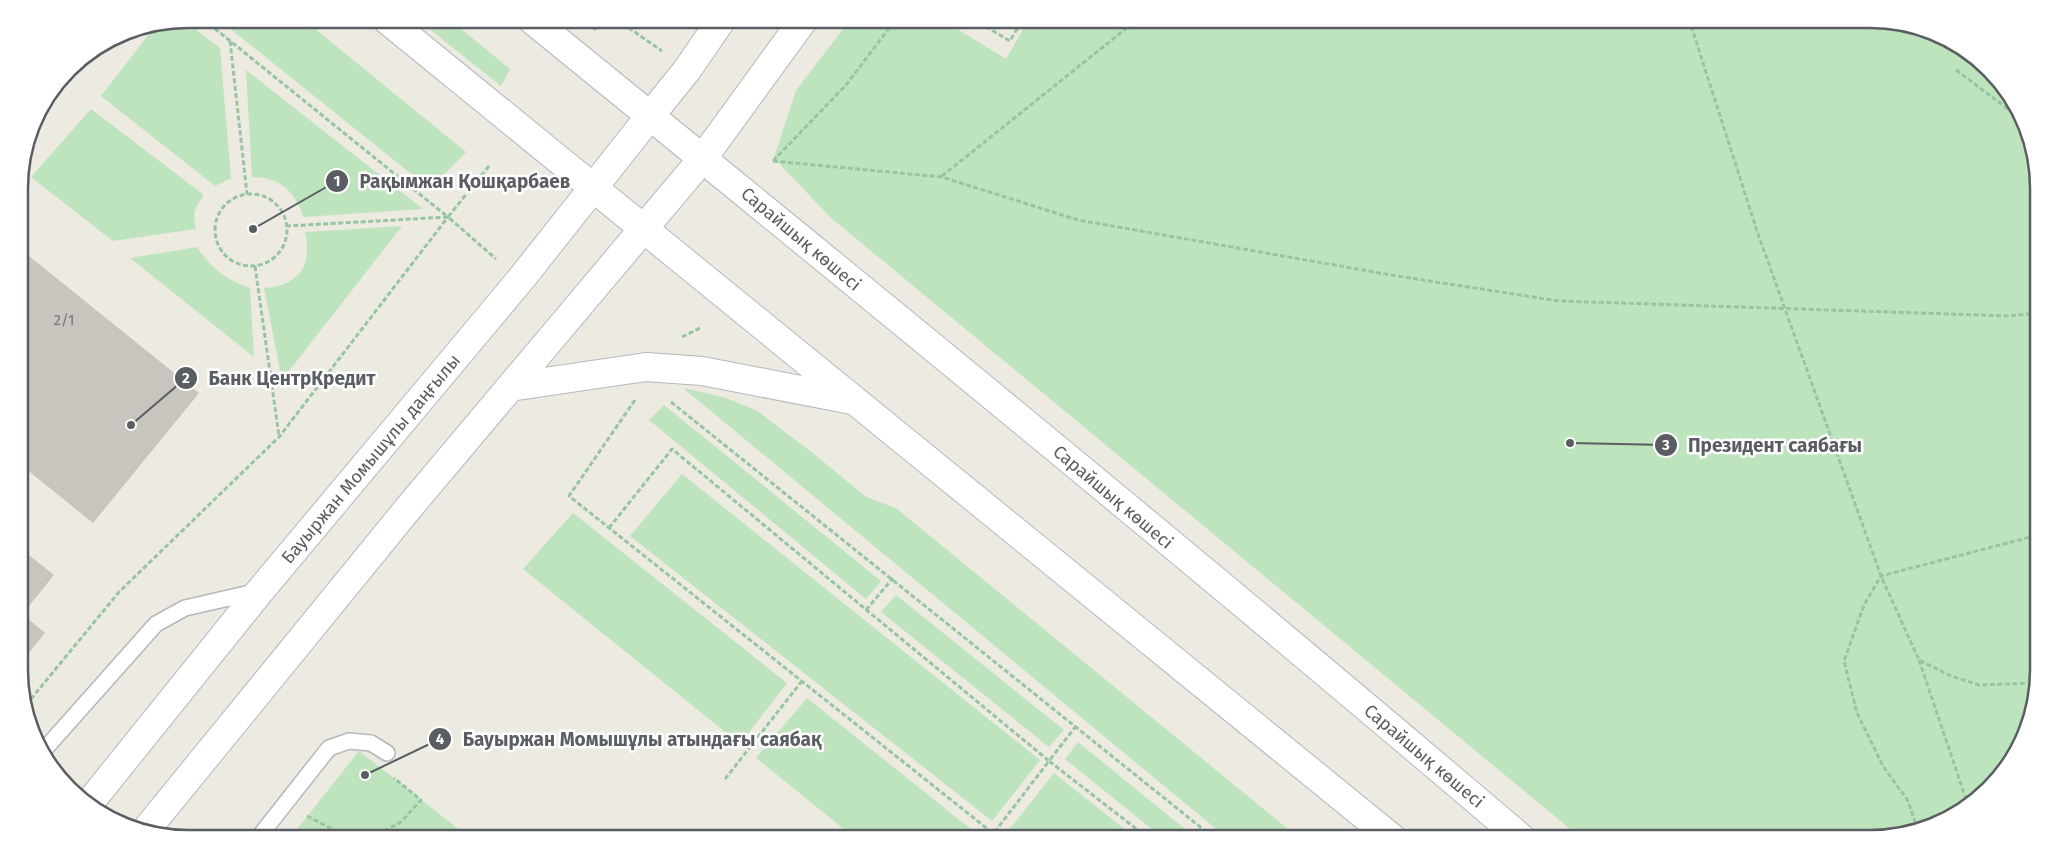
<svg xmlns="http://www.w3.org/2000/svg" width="2057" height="857" font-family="'Fira Sans',sans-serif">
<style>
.green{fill:#bee4be}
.building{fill:#c8c5bf}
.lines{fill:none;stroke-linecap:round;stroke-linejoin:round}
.service-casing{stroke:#b4b7bc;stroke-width:18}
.tertiary-casing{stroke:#b4b7bc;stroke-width:30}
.secondary-casing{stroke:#b5b8be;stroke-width:30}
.path{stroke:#97c5a3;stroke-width:3;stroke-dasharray:5 2.5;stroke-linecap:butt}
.service{stroke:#fff;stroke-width:15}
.tertiary{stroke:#fff;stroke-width:28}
.secondary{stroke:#fff;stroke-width:28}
.labels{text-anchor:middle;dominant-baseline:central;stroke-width:5;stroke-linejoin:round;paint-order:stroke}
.number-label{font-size:15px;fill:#767879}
.street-label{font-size:18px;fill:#5a5e62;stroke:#fff}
.rim{fill:none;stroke:#5a5e62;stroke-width:2.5}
.leader{fill:none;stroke:#5a5e62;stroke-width:2}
.callout-dot{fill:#5a5e62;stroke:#fff;stroke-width:2}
.mark-label{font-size:15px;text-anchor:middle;font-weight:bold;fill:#fff}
.callout-label{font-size:19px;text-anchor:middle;font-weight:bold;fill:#5a5e62;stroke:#fff;stroke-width:5;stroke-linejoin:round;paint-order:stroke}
</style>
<rect width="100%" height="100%" fill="#edeae1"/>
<path class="green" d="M218 19H303L466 152 430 189Z
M417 19H449L510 69 501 86Z
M851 19H941L1006 59 1029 19H1869L1934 32 2003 85 2037 166 2038 669 2025 734 1972 803 1924 829 1880 838H1581L830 217 774 158 796 90Z
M183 20 220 48 231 178 215 186 101 96 156 25Z
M246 70 423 209 304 217C294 191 281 178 252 177Z
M91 109 204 195C195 207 192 214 196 229L113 241 31 177Z
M402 226 282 380 264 288C299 286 313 265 305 232Z
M197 247C211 268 226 280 250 288L254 357 130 258Z
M683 388 723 397 756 410 814 454 866 497 896 508 1299 838H1227Z
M664 405 881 581 866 599 649 420Z
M682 474 1040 760 992 821 630 536Z
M573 513 787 683 740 744 523 569Z
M896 595 1064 730 1049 747 881 612Z
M807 698 977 834 974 838H855L756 758Z
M1078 742 1196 838H1163L1065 759Z
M359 751 470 838H290Z
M1054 773 1136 838H1010L1005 835Z"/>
<path class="building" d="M19 248 199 393 93 523 20 464Z
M20 548 54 575 20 617Z
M25 616 45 633 20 664V622Z"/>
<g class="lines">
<defs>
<path id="service" d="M44 750 156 624 185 608 259 591
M258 838 329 748 349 741 371 743 387 753"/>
<path id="tertiary" d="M650 116 687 70 722 19
M703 158 804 19"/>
<path id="secondary" d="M386 19 1392 838
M531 19C863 289 1195 560 1521 838
M510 387 646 367 702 371 852 400
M91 801 260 591 521 279 650 116
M146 830 411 505 703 158"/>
</defs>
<use href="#service" class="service-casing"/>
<use href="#tertiary" class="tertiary-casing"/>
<use href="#secondary" class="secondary-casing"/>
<path class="path" d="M203 19 448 217 287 226
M616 19 662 51
M973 19 1010 41 1023 19
M1689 19 1758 234 1881 576 1919 660 1951 676 1979 685 2036 683
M594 30 602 19
M230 41 247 194
M1956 70 2016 115
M773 161 942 177 1078 220 1397 276 1559 301 2009 316 2037 313
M773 161 846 85 896 19
M489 166 448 217 496 259
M942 176 1138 19
M215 230a36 36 0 1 1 72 0a36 36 0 1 1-72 0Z
M255 266 279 436
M682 337 700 328
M635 400 569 496 999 838
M671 402 1214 838
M609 528 672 449 1049 761 1076 726
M866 610 893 578
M1919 660 1968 805
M26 705 119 592 279 437 448 217
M725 779 802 681
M307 816 346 836 369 838
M387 829V838
M1918 830 1908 801 1883 766 1857 713 1844 661 1864 605 1881 576 2038 535
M371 838 401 822 421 800 394 778
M990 838 1049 761 1148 838"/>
<use href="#service" class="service"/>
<use href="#tertiary" class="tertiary"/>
<use href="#secondary" class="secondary"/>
</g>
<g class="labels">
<g class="number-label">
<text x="64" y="320">2/1</text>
</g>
<g class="street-label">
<text transform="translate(801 239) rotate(40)">Сарайшық көшесі</text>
<text transform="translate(371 459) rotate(-50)">Бауыржан Момышұлы даңғылы</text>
<text transform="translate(1113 497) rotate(40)">Сарайшық көшесі</text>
<text transform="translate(1424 756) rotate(40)">Сарайшық көшесі</text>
</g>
</g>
<path d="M0 0H2057V857H0ZM188 28H1870A160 160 0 0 1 2030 188V670A160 160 0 0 1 1870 830H188A160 160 0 0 1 28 670V188A160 160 0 0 1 188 28Z" fill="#fff" fill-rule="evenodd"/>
<path class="rim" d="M188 28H1870A160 160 0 0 1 2030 188V670A160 160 0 0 1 1870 830H188A160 160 0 0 1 28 670V188A160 160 0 0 1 188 28Z"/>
<path class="leader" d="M253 229L337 181M131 425L186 378M1570 443L1666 445M365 775L440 739"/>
<g class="callout-dot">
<circle cx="253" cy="229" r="5"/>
<circle cx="131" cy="425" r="5"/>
<circle cx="1570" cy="443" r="5"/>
<circle cx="365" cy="775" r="5"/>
<circle cx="337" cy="181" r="12"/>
<circle cx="186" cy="378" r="12"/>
<circle cx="1666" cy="445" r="12"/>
<circle cx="440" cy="739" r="12"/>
</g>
<g class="mark-label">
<text x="337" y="186">1</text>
<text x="186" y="383">2</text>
<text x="1666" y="450">3</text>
<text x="440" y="744">4</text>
</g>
<g class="callout-label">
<text x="465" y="188">Рақымжан Қошқарбаев</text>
<text x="292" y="385">Банк ЦентрКредит</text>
<text x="1775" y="452">Президент саябағы</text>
<text x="642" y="746">Бауыржан Момышұлы атындағы саябақ</text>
</g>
</svg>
